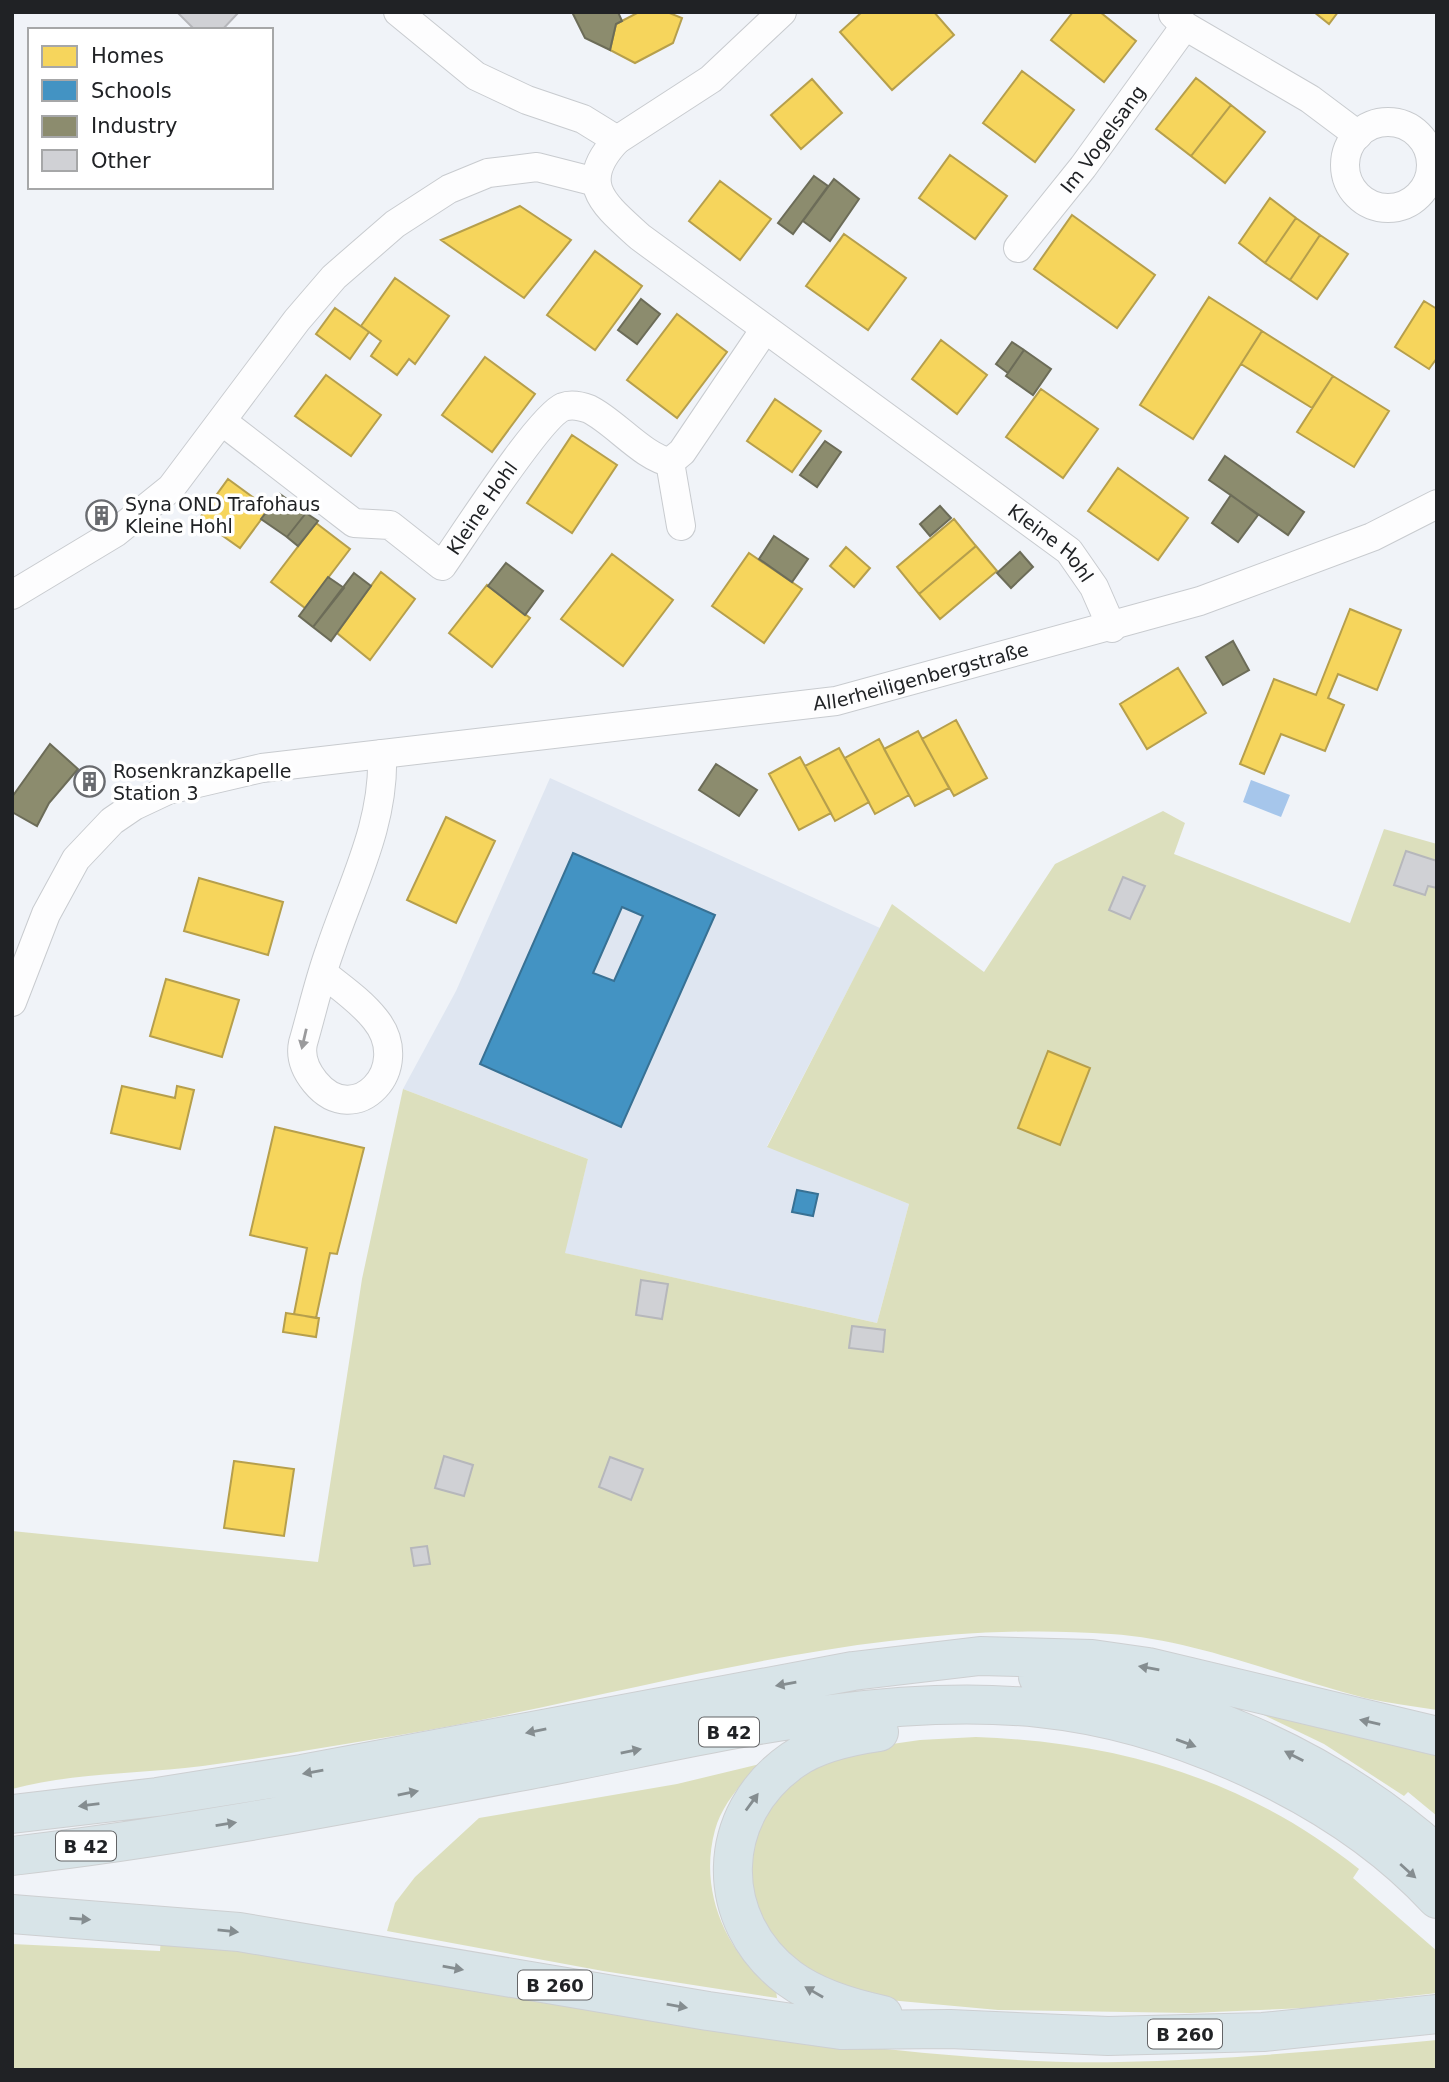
<svg xmlns="http://www.w3.org/2000/svg" width="1449" height="2082" font-family="'DejaVu Sans',sans-serif">
<style>
.built{fill:#dfe6f1}
.green{fill:#dcdfbd}
.water{fill:#a6c6eb}
.homes{fill:#f6d55c;stroke:#b69f4c;stroke-width:2}
.schools{fill:#4393c3;stroke:#387194;stroke-width:2;fill-rule:evenodd}
.industry{fill:#8c8c6e;stroke:#6c6c58;stroke-width:2}
.building{fill:#d0d1d5;stroke:#b6b7bb;stroke-width:2}
.lines{fill:none;stroke-linecap:round;stroke-linejoin:round}
.minor-casing{stroke:#c8cbcf;stroke-width:30}
.trunk-casing{stroke:#cdcfd1;stroke-width:40}
.minor{stroke:#fdfdfe;stroke-width:28}
.trunk{stroke:#d8e4e8;stroke-width:38}
.oneway{fill:#9a9a9c}
.oneway2{fill:#858d90}
.labels{text-anchor:middle;dominant-baseline:central;stroke-width:7;stroke-linejoin:round;paint-order:stroke}
.shield{fill:#fff;stroke:#636466;stroke-width:2}
.shield-label{font-size:18px;font-weight:bold;fill:#202225}
.street-label{font-size:19px;fill:#202225;stroke:#fff}
.poi-label{font-size:19px;fill:#202225;stroke:#fff;text-anchor:start}
</style>
<rect width="100%" height="100%" fill="#f0f3f8"/>
<path class="built" d="M550 778 880 928 767 1146 909 1204 877 1323 564 1253 588 1159 403 1089 456 991Z"/>
<path class="green" d="M1163 811 1185 823 1174 854 1350 923 1384 829 1437 844V1710C1413 1706 1388 1703 1365 1698 1281 1677 1199 1640 1111 1634 867 1616 632 1696 394 1736 325 1747 255 1760 185 1768 128 1774 68 1774 12 1789V1531L318 1562 362 1279 403 1089 588 1159 565 1253 877 1323 909 1204 767 1147 892 904 984 972 1055 864Z
M1241 1704 1437 1751V1816L1408 1792 1404 1796 1324 1744Z
M976 1737C1119 1742 1246 1779 1359 1869L1353 1878 1437 1951V1993L1306 2008 1191 2013 998 2010 878 1999 799 1970 754 1915 748 1850 784 1783 857 1749 920 1740Z
M760 1764C742 1783 722 1804 715 1830 698 1892 727 1955 776 1991L777 1998 603 1971 387 1931 395 1903 415 1877 479 1818 677 1784Z
M161 1938 827 2043C923 2053 1022 2064 1119 2062 1225 2060 1331 2050 1437 2040V2070H12V1944L160 1951Z"/>
<path class="water" d="M1251 780 1290 795 1281 817 1243 802Z"/>
<path class="homes" d="M639 12H667L682 18 673 43 635 63 610 50 616 24Z
M862 12H934L954 35 892 90 840 32Z
M1073 12H1100L1136 41 1104 82 1051 40Z
M1314 12H1338L1329 24Z
M1022 71 1074 110 1035 162 983 123Z
M1196 78 1231 105 1191 156 1156 129Z
M812 79 842 113 801 149 771 115Z
M1231 105 1265 132 1225 183 1191 156Z
M950 155 1007 196 975 239 919 198Z
M720 181 771 219 740 260 689 221Z
M1270 198 1296 218 1265 263 1239 243Z
M520 206 571 240 524 298 441 240Z
M1072 215 1155 275 1117 328 1034 269Z
M1296 218 1320 235 1290 280 1265 263Z
M844 234 906 278 868 330 806 286Z
M1320 235 1348 254 1317 299 1290 280Z
M595 251 642 286 595 350 547 315Z
M395 278 449 316 415 364 409 359 397 375 371 356 381 341 361 326Z
M1209 297 1262 331 1193 439 1140 405Z
M1424 301 1437 309V358L1429 369 1395 347Z
M335 308 369 332 350 359 316 334Z
M677 314 727 352 677 418 627 380Z
M1262 331 1333 376 1312 408 1241 364Z
M941 340 987 375 957 414 912 379Z
M485 357 535 394 492 452 442 415Z
M326 375 381 415 351 456 295 416Z
M1333 376 1389 411 1354 467 1297 432Z
M1041 389 1098 429 1063 478 1006 437Z
M775 399 821 431 792 472 747 441Z
M572 435 617 465 572 533 527 503Z
M1118 468 1188 518 1158 560 1088 511Z
M228 479 269 509 240 548 199 519Z
M107 506 113 515 97 524 92 515Z
M954 519 976 546 919 594 897 567Z
M316 523 350 549 305 608 271 582Z
M976 546 997 571 940 619 919 594Z
M846 547 870 568 854 587 830 566Z
M749 553 802 589 764 643 712 606Z
M612 554 673 600 623 666 561 619Z
M381 572 415 599 370 660 337 633Z
M487 585 530 618 492 667 449 633Z
M1350 609 1401 630 1377 690 1338 674 1328 698 1344 705 1325 751 1281 734 1264 774 1240 764 1274 679 1316 695Z
M1178 668 1206 713 1147 749 1120 704Z
M956 720 987 778 954 796 922 739Z
M918 731 949 788 915 806 884 749Z
M879 739 909 795 875 814 845 758Z
M839 748 869 802 835 821 805 766Z
M800 757 831 813 799 830 769 774Z
M91 777 96 783 90 788 85 782Z
M446 817 495 841 456 923 407 900Z
M199 878 283 902 268 955 184 931Z
M166 979 239 1000 222 1057 150 1036Z
M1048 1051 1090 1068 1060 1145 1018 1128Z
M122 1086 175 1098 177 1086 194 1090 180 1149 111 1133Z
M275 1127 364 1148 337 1254 330 1253 316 1318 294 1314 307 1248 250 1235Z
M286 1313 319 1318 316 1337 283 1332Z
M234 1461 294 1469 284 1536 224 1528Z"/>
<path class="schools" d="M573 853 715 915 621 1127 480 1064ZM622 907 643 916 614 981 593 973Z
M797 1190 818 1194 813 1216 792 1212Z"/>
<path class="industry" d="M572 12H618L622 21 616 24 610 50 585 38Z
M814 176 828 186 793 234 778 223Z
M834 179 859 199 830 241 803 221Z
M641 299 660 314 637 344 618 330Z
M1012 342 1024 350 1008 373 996 364Z
M1024 350 1051 369 1033 395 1006 376Z
M825 441 841 452 817 487 800 475Z
M1225 456 1304 512 1288 535 1209 480Z
M280 494 306 513 287 537 261 519Z
M1231 495 1258 515 1238 542 1212 523Z
M940 506 951 518 930 536 920 524Z
M306 513 318 521 298 546 287 537Z
M774 536 808 559 792 582 759 559Z
M1020 552 1033 567 1011 588 997 573Z
M506 563 543 591 525 615 488 586Z
M354 573 371 586 331 641 313 627Z
M328 577 344 588 313 627 299 616Z
M1233 641 1249 670 1223 685 1206 657Z
M50 744 78 769 49 803 37 826 12 812V797Z
M716 764 757 790 739 816 699 790Z"/>
<path class="building" d="M177 12H239L222 30H195Z
M1406 851 1437 861V888L1428 886 1425 895 1394 885Z
M1123 877 1145 886 1130 919 1109 910Z
M641 1280 668 1284 662 1319 636 1315Z
M852 1326 885 1330 883 1352 849 1348Z
M444 1456 473 1465 464 1496 435 1488Z
M610 1457 643 1469 631 1500 599 1487Z
M427 1546 430 1564 414 1566 411 1548Z"/>
<g class="lines">
<defs>
<g id="minor">
<path id="s1" d="M398 12 476 76 527 100 583 119 617 140C575 184 605 205 640 237L1069 551 1094 587 1112 628"/>
<path d="M1173 14 1185 26 1310 99 1358 135"/>
<circle cx="1388" cy="165" r="43"/>
<path d="M617 140 711 79 782 12"/>
<path id="s2" d="M1018 248 1083 167 1185 26"/>
<path id="s3" d="M223 422 354 523 390 525 442 566C462 538 539 417 563 407 571 404 581 406 589 409 614 421 644 458 670 462L682 452 765 329"/>
<path d="M670 462 681 526"/>
<path d="M12 595 115 533 171 488 297 320 334 277 395 224 449 189 488 173 537 167 596 182"/>
<path d="M323 973C340 987 361 1001 375 1019 415 1068 355 1131 315 1082 306 1071 300 1057 303 1043 312 1012 319 980 330 950 352 884 385 824 382 754"/>
<path id="s4" d="M12 1002 46 914 76 859 112 821 134 806 168 790 262 768 836 701 1200 601 1372 537 1437 504"/>
</g>
<path id="trunk" d="M1038 1677C1184 1695 1327 1756 1437 1854
M879 1732C851 1736 817 1743 793 1760 715 1814 712 1920 789 1978 816 1998 850 2008 883 2015
M12 1814 157 1797 302 1774 853 1671 980 1656 1092 1659 1148 1667 1437 1736
M12 1856C186 1836 357 1802 529 1770 695 1739 869 1691 1040 1708 1118 1716 1197 1742 1268 1777 1331 1808 1389 1847 1437 1899
M12 1914 239 1932 708 2011 841 2030 950 2029 1108 2036 1263 2032 1437 2014"/>
</defs>
<use href="#minor" class="minor-casing"/>
<use href="#trunk" class="trunk-casing"/>
<use href="#minor" class="minor"/>
<use href="#trunk" class="trunk"/>
</g>
<defs><path id="oneway-solid" d="M-6-.8H1V-3.2L6.5 0L1 3.2V.8H-6Z" transform="scale(1.75)"/></defs>
<use class="oneway" href="#oneway-solid" transform="translate(304 1039) rotate(103)"/>
<g class="oneway2">
<use href="#oneway-solid" transform="translate(1149 1668) rotate(-170)"/>
<use href="#oneway-solid" transform="translate(786 1684) rotate(170)"/>
<use href="#oneway-solid" transform="translate(1370 1722) rotate(-167)"/>
<use href="#oneway-solid" transform="translate(536 1731) rotate(169)"/>
<use href="#oneway-solid" transform="translate(1186 1743) rotate(20)"/>
<use href="#oneway-solid" transform="translate(631 1751) rotate(-11)"/>
<use href="#oneway-solid" transform="translate(1294 1756) rotate(-153)"/>
<use href="#oneway-solid" transform="translate(313 1772) rotate(170)"/>
<use href="#oneway-solid" transform="translate(408 1793) rotate(-11)"/>
<use href="#oneway-solid" transform="translate(752 1802) rotate(-54)"/>
<use href="#oneway-solid" transform="translate(89 1805) rotate(173)"/>
<use href="#oneway-solid" transform="translate(226 1824) rotate(-9)"/>
<use href="#oneway-solid" transform="translate(1408 1871) rotate(42)"/>
<use href="#oneway-solid" transform="translate(80 1919) rotate(4)"/>
<use href="#oneway-solid" transform="translate(228 1931) rotate(6)"/>
<use href="#oneway-solid" transform="translate(453 1968) rotate(10)"/>
<use href="#oneway-solid" transform="translate(814 1992) rotate(-150)"/>
<use href="#oneway-solid" transform="translate(677 2006) rotate(10)"/>
</g>
<defs>
<symbol id="building-ring" viewBox="-11 -11 22 22"><circle r="9.5" fill="#fff" stroke="#696b6f" stroke-width="1.5"/><path d="M-4-6H4V6H1V3H-1V6H-4ZM-2.5-4.3h1.7v1.8h-1.7ZM.8-4.3h1.7v1.8H.8ZM-2.5-1h1.7V.8h-1.7ZM.8-1h1.7V.8H.8Z" fill="#696b6f"/></symbol>
</defs>
<g fill-rule="evenodd">
<use href="#building-ring" x="84" y="498" width="35" height="35"/>
<use href="#building-ring" x="72" y="764" width="35" height="35"/>
</g>
<g class="labels">
<g class="shield">
<rect x="699" y="1717.5" width="60" height="29" rx="5"/>
<rect x="56" y="1831.5" width="60" height="29" rx="5"/>
<rect x="518" y="1970.5" width="74" height="29" rx="5"/>
<rect x="1148" y="2019.5" width="74" height="29" rx="5"/>
</g>
<g class="shield-label">
<text x="729" y="1732">B 42</text>
<text x="86" y="1846">B 42</text>
<text x="555" y="1985">B 260</text>
<text x="1185" y="2034">B 260</text>
</g>
<g class="street-label">
<text stroke="none"><textPath href="#s2" startOffset="138">Im Vogelsang</textPath></text>
<text stroke="none"><textPath href="#s3" startOffset="338">Kleine Hohl</textPath></text>
<text stroke="none"><textPath href="#s1" startOffset="889">Kleine Hohl</textPath></text>
<text stroke="none"><textPath href="#s4" startOffset="1036">Allerheiligenbergstraße</textPath></text>
</g>
<g class="poi-label">
<text x="125" y="504">Syna OND Trafohaus<tspan x="125" dy="22">Kleine Hohl</tspan></text>
<text x="113" y="771">Rosenkranzkapelle<tspan x="113" dy="22">Station 3</tspan></text>
</g>
</g>
<rect width="1449" height="2082" fill="none" stroke="#202225" stroke-width="28"/>
<rect x="28" y="28" width="245" height="161" fill="#ffffff" stroke="#a6a7a8" stroke-width="2"/>
<rect x="42" y="46" width="35" height="21" fill="#f6d55c" stroke="#a6a7a8" stroke-width="2"/>
<text x="91" y="63" font-size="21" fill="#202225">Homes</text>
<rect x="42" y="80" width="35" height="21" fill="#4393c3" stroke="#a6a7a8" stroke-width="2"/>
<text x="91" y="98" font-size="21" fill="#202225">Schools</text>
<rect x="42" y="116" width="35" height="21" fill="#8c8c6e" stroke="#a6a7a8" stroke-width="2"/>
<text x="91" y="133" font-size="21" fill="#202225">Industry</text>
<rect x="42" y="150" width="35" height="21" fill="#d0d1d5" stroke="#a6a7a8" stroke-width="2"/>
<text x="91" y="168" font-size="21" fill="#202225">Other</text>
</svg>
